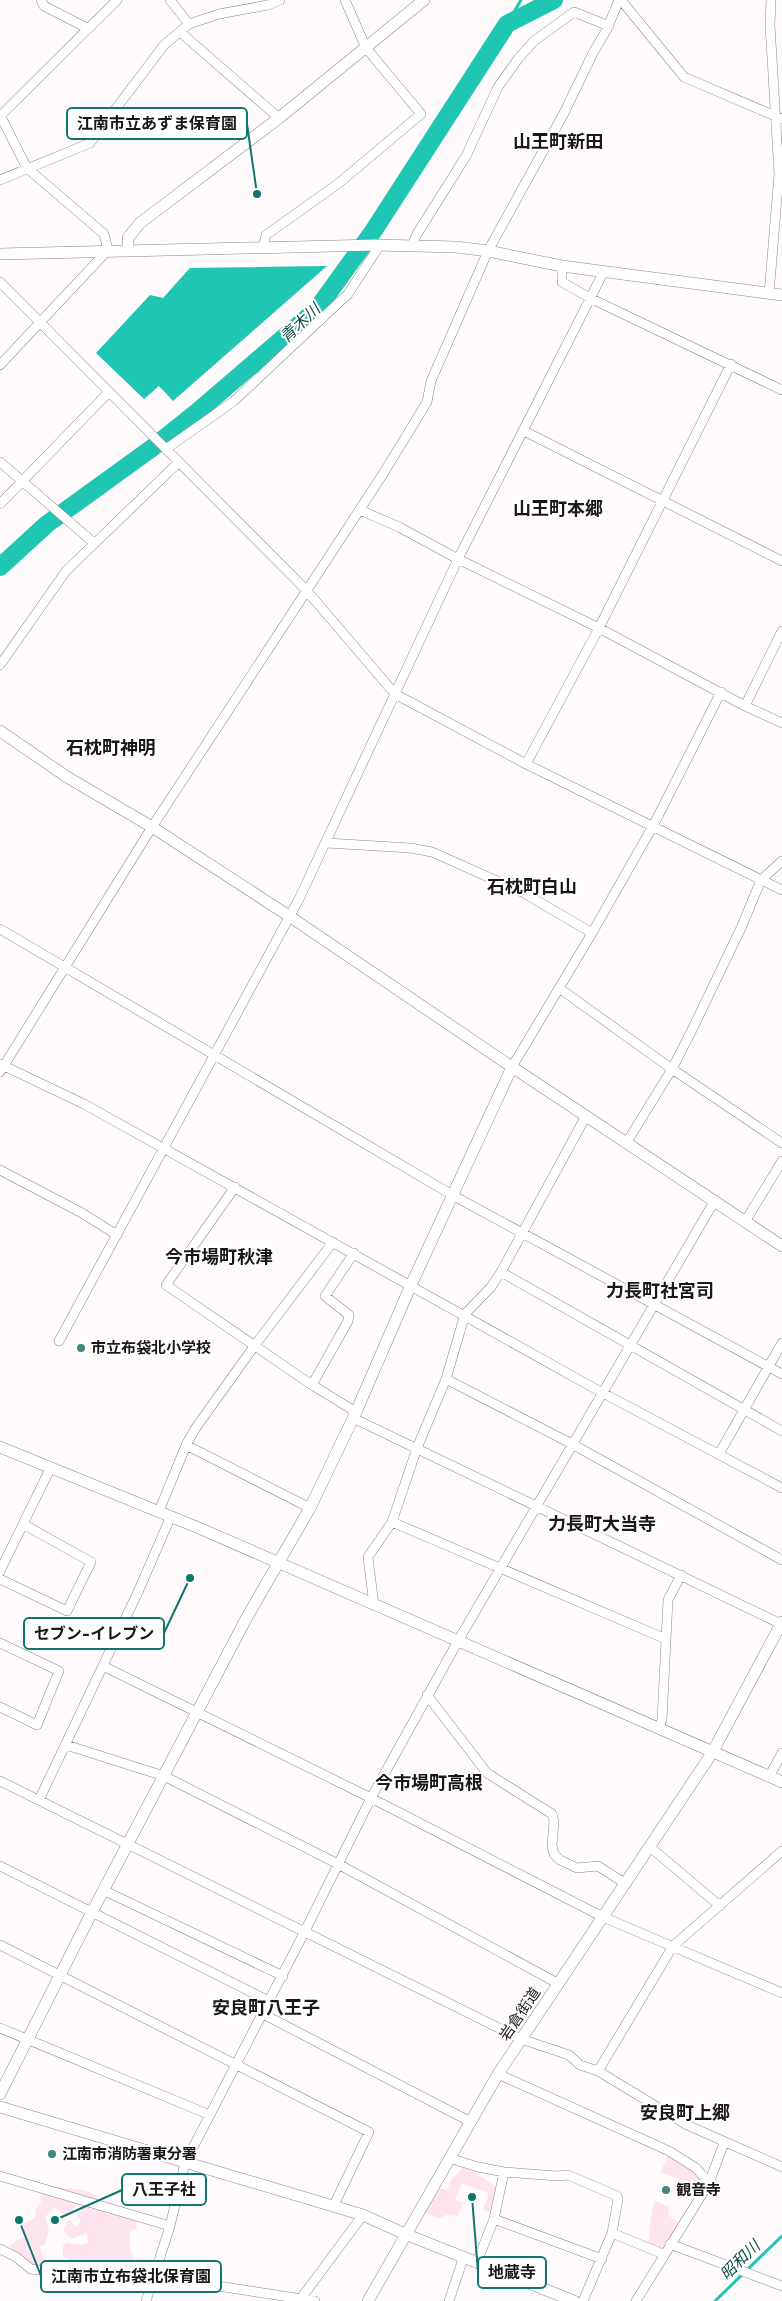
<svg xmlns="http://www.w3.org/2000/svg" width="782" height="2301" font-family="'Work Sans','Noto Sans JP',sans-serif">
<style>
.green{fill:#fee4ef}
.water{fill:#20c6b4}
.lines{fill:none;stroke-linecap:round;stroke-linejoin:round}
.stream{stroke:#20c6b4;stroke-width:3}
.river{stroke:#20c6b4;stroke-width:18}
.minor-casing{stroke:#8f868a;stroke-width:10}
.tertiary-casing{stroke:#8f868a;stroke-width:12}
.minor{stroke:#fff;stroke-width:9}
.tertiary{stroke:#fff;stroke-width:11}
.poi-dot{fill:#42877d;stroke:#fff;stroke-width:2}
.labels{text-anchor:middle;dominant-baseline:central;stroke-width:4;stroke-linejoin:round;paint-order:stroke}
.poi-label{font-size:15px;font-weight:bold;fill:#1a1718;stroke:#fff;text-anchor:start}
.street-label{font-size:15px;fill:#1a1718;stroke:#fff}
.water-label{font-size:16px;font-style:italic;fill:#0e4f47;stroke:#fff}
.quarter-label{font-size:18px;font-weight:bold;fill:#1a1718;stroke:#fff}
.leader{fill:none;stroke:#0f766e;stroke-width:2}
.callout-dot{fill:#0f766e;stroke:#fff;stroke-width:2}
.callout{fill:#fff;stroke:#0f766e;stroke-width:2}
.callout-label{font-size:16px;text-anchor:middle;font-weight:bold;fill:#1a1718}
</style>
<rect width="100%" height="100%" fill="#fffafc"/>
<path class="green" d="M669 2151 709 2183 703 2193 689 2183 661 2172Z
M463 2168C476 2171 485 2180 497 2187L492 2214 483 2210 489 2193 462 2184 455 2200 463 2203 458 2216 446 2215 440 2219 424 2212 437 2188 447 2190 451 2180Z
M45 2186C58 2188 94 2187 99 2200 101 2204 101 2207 103 2212L110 2215 112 2209 134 2215 137 2228 130 2232V2248L135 2266 132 2269 116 2267 119 2272 115 2280 61 2270 58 2263 70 2259 63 2257V2246L67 2243 81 2245 88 2242 87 2233 71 2239 63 2230 69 2219 77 2227 81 2219 76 2215 83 2209 77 2205 73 2209V2212L66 2217 55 2207 45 2217 49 2230 45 2245 40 2246 42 2255 52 2265 49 2270C30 2266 18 2263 10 2245L23 2237 24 2223 35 2218 36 2209 41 2202 40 2188Z
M655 2201 669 2207 668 2215 679 2223 664 2248 661 2250 648 2244 652 2210Z"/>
<path class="water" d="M327 266 173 401 159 386 144 399 96 353 150 295 163 298 190 268Z"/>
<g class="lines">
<path class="stream" d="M507 24 521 0
M715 2301 782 2236"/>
<path class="river" d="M0 567 47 524 152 448 197 412 317 309 374 230 507 24 554 0"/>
<defs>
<path id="minor" d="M41 0 44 6 87 28
M170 0 189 24
M621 0 684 77 782 119
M180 32 279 118
M0 115 27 168 104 234 108 250 0 365
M0 116 117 0
M0 180 90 143 164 45 189 24 219 14 268 5 280 0
M412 245 417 234 466 156 498 87 518 59 534 41 574 12 609 26
M263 247 266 235 339 183 421 114 366 48 345 0
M562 266V282L590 298 782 390
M0 282 307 591 395 694 526 764 782 890
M769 294 779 174 770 25 771 0
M524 431 782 561
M166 449 234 401 302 337 348 294 380 245
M0 462 94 543
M0 504 109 392
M360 510 399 527 458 559 599 628 745 706 782 723
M0 665 66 571 179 462
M745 706 782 631
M526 764 599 628 731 364
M327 843 410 848 432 852 524 893 592 933
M0 929 454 1196 782 1374
M559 988 672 1069 782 1143
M0 1064 84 1104 601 1392 782 1488
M512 1067 592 933 653 826 721 692
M0 1072 152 827 383 474 427 402 431 381 488 251 564 113 593 53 607 29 619 0
M627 1142 672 1069 691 1032 741 928 761 880 782 861
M0 1170 82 1213 117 1235
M235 1187 166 1285 309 1383 356 1412
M746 1220 782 1161
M501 1272 782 1431
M59 1341 299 899 458 559 604 271
M446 1379 572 1444 782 1560
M312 1385 348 1321 349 1315 325 1296 354 1253
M353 1418 781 1624
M186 1445 310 1508
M719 1454 782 1343
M159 1511 187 1443 195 1429 255 1345 333 1242
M392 1522 666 1639
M0 1571 51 1467
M0 1579 67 1611 91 1562 23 1524
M374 1605 368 1557 392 1522 417 1448 446 1379 465 1314 491 1287 501 1272 586 1116
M0 1643 59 1671 37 1725 0 1707
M103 1666 371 1798 603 1917 782 1993
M427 1695 487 1773 552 1814 554 1821 552 1846 554 1854 560 1860 577 1868 598 1866 626 1884
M658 1729 662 1720 668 1600 681 1575
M66 1745 164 1776 338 1864 559 1984
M769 1777 782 1753
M0 1781 521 2039 569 2055 580 2065 598 2071 687 2125 782 2167
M39 1800 138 1592 171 1516
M650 1847 720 1906
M0 1866 269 2001
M103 1890 283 1976
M0 1945 369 2132 334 2205
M263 2014 471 2122
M0 2028 210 2115
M598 2071 673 1946 782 1851
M498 2074 669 2151 696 2168 709 2183
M449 2158 478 2167 504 2172 557 2176 568 2175 617 2196 618 2199 612 2233 583 2301
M0 2176 170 2226
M494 2219 602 2259
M612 2233 663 2254
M670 2244 782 2286
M0 2249 16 2257 31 2269 151 2284
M477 2262 494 2219 504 2172
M153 2276 315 2301
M146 2301 170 2226 185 2163 305 1931 371 1798 458 1641 715 1200
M299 2301 363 2215
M449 2301 464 2256
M636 2301 709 2183 724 2143"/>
<path id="tertiary" d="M128 250V238L140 223 279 118 424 0
M0 254 375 245 456 247 488 251 562 266 782 295
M0 731 67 777 152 827 289 916 512 1067 782 1246
M0 1447 199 1528 782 1782
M0 2094 92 1912 247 1617 310 1508 356 1412 411 1285 512 1067
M0 2107 363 2215 405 2234 574 2301
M368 2301 498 2074 712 1753 782 1622"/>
</defs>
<use href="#minor" class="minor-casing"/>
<use href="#tertiary" class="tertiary-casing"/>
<use href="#minor" class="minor"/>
<use href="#tertiary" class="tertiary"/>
</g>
<g class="poi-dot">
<circle cx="81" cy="1348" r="5"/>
<circle cx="52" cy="2154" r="5"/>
<circle cx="666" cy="2190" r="5"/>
</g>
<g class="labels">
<g class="poi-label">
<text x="91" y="1348">市立布袋北小学校</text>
<text x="62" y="2154">江南市消防署東分署</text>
<text x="676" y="2190">観音寺</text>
</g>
<g class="street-label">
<text transform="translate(520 2014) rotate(-56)">岩倉街道</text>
</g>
<g class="water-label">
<text transform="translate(300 323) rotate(-43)">青木川</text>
<text transform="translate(740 2260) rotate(-44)">昭和川</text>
</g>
<g class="quarter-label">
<text x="558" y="141">山王町新田</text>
<text x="558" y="508">山王町本郷</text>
<text x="111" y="747">石枕町神明</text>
<text x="532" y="886">石枕町白山</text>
<text x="219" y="1256">今市場町秋津</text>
<text x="660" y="1290">力長町社宮司</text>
<text x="602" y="1523">力長町大当寺</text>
<text x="429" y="1782">今市場町高根</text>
<text x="266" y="2007">安良町八王子</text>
<text x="685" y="2112">安良町上郷</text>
</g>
</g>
<path class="leader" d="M257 194L247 124M190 1578L164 1633M55 2220L122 2190M472 2197L478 2272M19 2220L41 2276"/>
<g class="callout-dot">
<circle cx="257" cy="194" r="5"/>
<circle cx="190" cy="1578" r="5"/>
<circle cx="55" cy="2220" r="5"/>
<circle cx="472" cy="2197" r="5"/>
<circle cx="19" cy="2220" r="5"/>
</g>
<g class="callout">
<rect x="67" y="108" width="180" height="31" rx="5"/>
<rect x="24" y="1618" width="140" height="31" rx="5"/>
<rect x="122" y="2174" width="84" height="31" rx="5"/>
<rect x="478" y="2257" width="68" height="31" rx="5"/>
<rect x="41" y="2261" width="180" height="31" rx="5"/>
</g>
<g class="callout-label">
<text x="157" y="129">江南市立あずま保育園</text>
<text x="94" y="1639">セブン-イレブン</text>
<text x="164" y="2195">八王子社</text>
<text x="512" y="2278">地蔵寺</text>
<text x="131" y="2282">江南市立布袋北保育園</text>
</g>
</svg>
